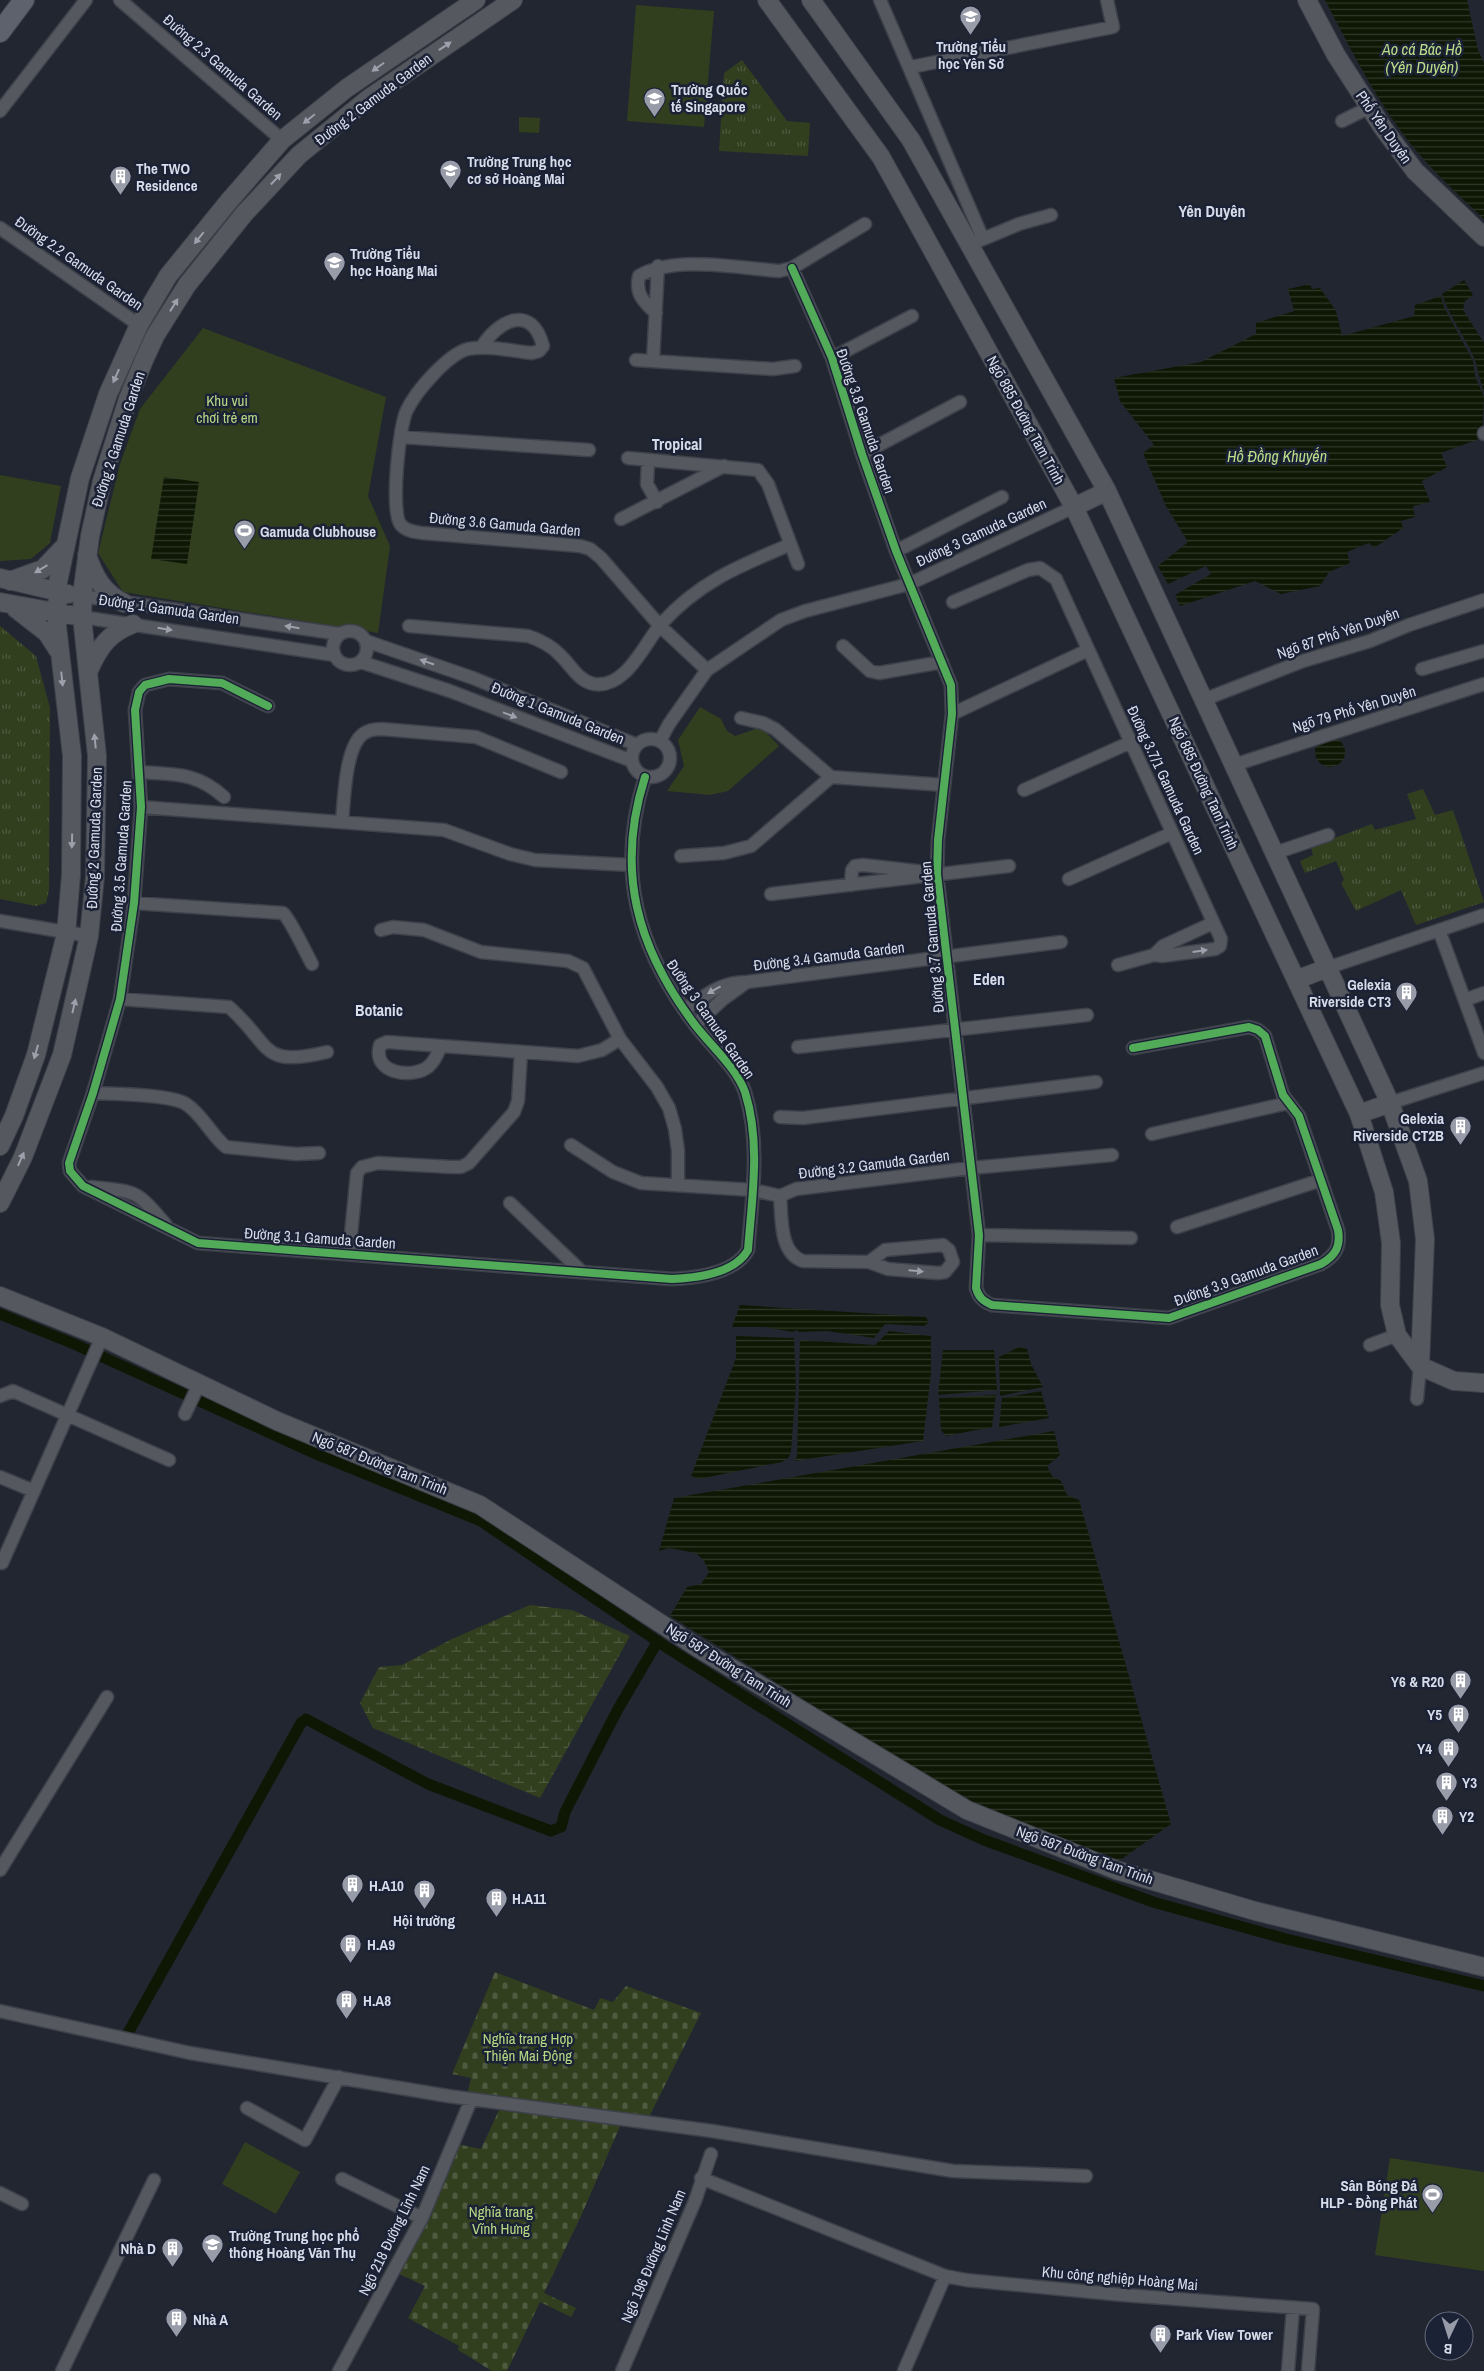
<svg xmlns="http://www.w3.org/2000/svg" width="1484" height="2371" font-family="'Archivo Narrow',sans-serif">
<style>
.grass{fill:url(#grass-tufts)}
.wetland{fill:url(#wetland-marsh)}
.cemetery{fill:url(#cemetery-stones)}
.park{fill:#323f1f}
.water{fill:url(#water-rules)}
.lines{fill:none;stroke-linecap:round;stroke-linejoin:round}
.canal{stroke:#0e1704;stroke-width:11}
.street-casing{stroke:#3d414a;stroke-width:15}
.secondary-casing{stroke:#3d414a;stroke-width:20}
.primary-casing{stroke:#3d414a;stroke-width:22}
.street{stroke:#565860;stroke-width:12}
.secondary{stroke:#565860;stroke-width:18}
.primary{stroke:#5e626d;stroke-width:20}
.cycleway-casing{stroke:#1c2236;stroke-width:11}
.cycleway{stroke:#51ab58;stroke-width:8}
.oneway{fill:#9da1ab}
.labels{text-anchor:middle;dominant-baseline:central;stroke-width:5;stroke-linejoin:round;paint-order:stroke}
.poi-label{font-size:15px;font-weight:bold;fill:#d7dce9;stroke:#1c2236;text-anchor:start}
.street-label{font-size:15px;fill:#d7dce9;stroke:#1c2236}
.park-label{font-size:15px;fill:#b5d883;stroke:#1c2236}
.water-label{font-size:16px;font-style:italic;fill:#bbde88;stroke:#1c2236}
.neighbourhood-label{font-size:16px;font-weight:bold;fill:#d7dce9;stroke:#1c2236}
</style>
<defs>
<pattern id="grass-tufts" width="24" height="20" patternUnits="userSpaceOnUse" patternTransform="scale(1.25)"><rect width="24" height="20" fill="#323f1f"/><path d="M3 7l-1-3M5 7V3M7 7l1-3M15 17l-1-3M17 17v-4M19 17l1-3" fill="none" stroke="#4f5a40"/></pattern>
<pattern id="wetland-marsh" width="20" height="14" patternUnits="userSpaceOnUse" patternTransform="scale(1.25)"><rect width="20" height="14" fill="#323f1f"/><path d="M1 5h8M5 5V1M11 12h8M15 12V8" fill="none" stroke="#4f5a40"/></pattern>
<pattern id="cemetery-stones" width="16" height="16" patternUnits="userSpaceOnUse" patternTransform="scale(1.25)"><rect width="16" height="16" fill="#323f1f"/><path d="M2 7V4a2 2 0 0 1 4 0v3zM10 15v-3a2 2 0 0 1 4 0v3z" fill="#4f5a40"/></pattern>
<pattern id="water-rules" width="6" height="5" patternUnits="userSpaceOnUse" patternTransform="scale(1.25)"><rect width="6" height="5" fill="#0e1704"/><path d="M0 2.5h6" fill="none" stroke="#303829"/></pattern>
</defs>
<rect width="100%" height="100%" fill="#222630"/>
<path class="grass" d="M742 60 787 121 810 123 808 156 719 151 724 73Z
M0 626 36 656 50 708 49 890 46 903 36 906 0 899Z
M1423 789 1435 815 1453 810 1484 902 1416 925 1401 890 1356 911 1341 883 1344 880 1336 861 1305 873 1300 861 1313 855 1311 847 1372 824 1375 830 1416 819 1407 794Z"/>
<path class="wetland" d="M530 1605 572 1610 630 1636 540 1798 373 1728 360 1703 379 1667 402 1665 452 1639Z"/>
<path class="cemetery" d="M495 1972 594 2010 600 1998 613 2002 626 1986 701 2013 647 2121 467 2095 471 2078 452 2074Z
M500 2108 621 2124 581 2216 544 2293 576 2308 571 2317 540 2302 507 2371H492L458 2350 459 2346 408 2318 425 2286 399 2274 457 2144 481 2149Z"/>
<path class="park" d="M636 5 714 11 704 127 627 121Z
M519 117 540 118 539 133 519 132Z
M203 328 386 397 368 496 390 546 378 633 123 592 98 553 120 464 140 409Z
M0 475 61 486 50 543 31 559 0 561Z
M700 707 721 719 727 731 735 736 761 727 779 746 728 791 710 795 667 791 684 766 678 740Z
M245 2142 300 2172 276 2214 222 2184Z
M1390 2158 1484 2172V2271L1375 2255Z"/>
<path class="water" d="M1325 0H1467L1478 50 1484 63V219C1454 191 1424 163 1400 130 1371 90 1348 44 1325 0Z
M1464 280 1473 295 1465 301 1463 310 1484 343V391C1479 380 1478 368 1474 358 1465 336 1449 317 1442 294Z
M1310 284 1312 289 1320 288 1336 311 1342 336 1414 316 1415 305 1441 296 1444 307 1473 361 1475 376 1484 397 1482 438 1441 453 1447 467 1422 481 1430 502 1413 506 1415 517 1401 521 1403 528 1374 548 1369 543 1347 552 1350 563 1329 572 1320 586 1281 594 1255 581 1180 606 1175 595 1211 574 1206 566 1168 584 1158 566 1188 542 1166 506 1143 453 1154 445 1120 401 1114 378 1201 362 1256 334V323L1294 311 1288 289Z
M164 477 199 482 187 564 151 559Z
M1315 752a15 15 0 1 1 30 0a15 15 0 1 1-30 0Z
M740 1305 926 1317 929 1322 924 1326 885 1324 874 1338 827 1331 799 1332 797 1330 793 1332 764 1327H732Z
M889 1331 931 1336V1373L923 1441 795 1461 797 1456 800 1340 875 1345Z
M736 1336 794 1338 796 1386 791 1452 789 1457 782 1462 699 1479 691 1476 736 1358Z
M1019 1347 1027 1349 1031 1364 1043 1387 1000 1396 999 1357Z
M943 1350H994L997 1390 938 1395Z
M1041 1391 1049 1418 999 1427 1002 1398Z
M996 1395 992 1427 946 1436 941 1430 939 1398Z
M1054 1431 1060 1455 1047 1466 1052 1476 1061 1481 1067 1495 1079 1500 1171 1824 1116 1863 978 1809 670 1616 687 1587 701 1584 709 1572 704 1561 696 1553 669 1548 659 1551 674 1498Z"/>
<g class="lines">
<path class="canal" d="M0 1314 74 1344 316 1454 481 1521 666 1647 819 1744 940 1820 984 1840 1153 1902 1286 1939 1484 1986
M128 2033 301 1723 306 1719 428 1784 551 1831 561 1827 565 1812 618 1709 658 1641"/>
<defs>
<path id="street" d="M120 0 282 140
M880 0 983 239 970 244
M911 67 1113 27 1107 0
M0 111 86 0
M1342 121 1370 107
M0 228 139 325
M983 239 1019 224 1051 215
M792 268 832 358 862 454 896 551 951 685 952 714 938 840 937 874 979 1235 976 1288C979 1298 983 1301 992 1305L1169 1318 1321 1264C1335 1256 1341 1247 1338 1230L1299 1116 1283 1095 1265 1036 1258 1030 1249 1027 1133 1048
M656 313C643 302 635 293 639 276 674 255 739 268 779 271L792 268 865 224
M481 348C498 320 532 303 543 346L539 351 532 353C512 351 488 345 468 349 448 354 416 391 407 410 399 424 390 514 401 525 406 531 415 532 422 533L580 546 590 549 601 558 660 626 707 670
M832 358 912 316
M636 360 773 369 795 366
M653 361 658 266
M1484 434V433
M401 437 589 450
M862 454 960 402
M628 458 758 470 768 484 798 564
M648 460 647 484 657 502
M621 519 724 466
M896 551 1002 497
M82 596 340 634
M953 602 1028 570 1040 568 1056 579 1221 939 1220 946 1215 949 1162 956 1154 955 1118 965
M82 617 334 655
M409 626 528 636C540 640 551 645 560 655 571 665 578 681 594 684 626 689 644 644 661 624 699 582 739 566 789 545
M333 648a17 17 0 1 1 34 0a17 17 0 1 1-34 0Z
M366 641 473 678 637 745
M843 646 870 671 879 673 942 662
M361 662 450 691 632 761
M1422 669 1484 651
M1203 700 1303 661 1370 641 1409 625 1484 600
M268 706 222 683 169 679 145 685 139 692 135 710 141 807 134 903 120 999 93 1093 69 1163 70 1171 83 1186 198 1243 672 1279C697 1278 735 1273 748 1250 752 1197 761 1143 745 1092 736 1067 711 1046 695 1025 637 948 615 871 645 777
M952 714 1088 650
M741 718 763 723 775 729 831 777 944 785
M632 758a19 19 0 1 1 38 0a19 19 0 1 1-38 0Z
M660 741 669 724 707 670 781 620 805 611 909 584 1074 507
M1234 765 1484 684
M140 772C176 775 196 772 224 797
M1024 790 1131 742
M141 807 444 830 510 854 535 860 630 865
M342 822C344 801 345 747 363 734 368 730 376 729 382 729L476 737 561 772
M1275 853 1328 835
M681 856 724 853 751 846 831 777
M1069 879 1172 833
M851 885 852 870 855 866 863 865 925 872
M771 894 1009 866
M134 903 283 913C290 919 306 953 312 964
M0 921 89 936
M381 930 393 927 424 930 481 952 568 961 583 968 620 1039 657 1087 669 1108 675 1129 678 1151V1185
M1439 930 1484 1053
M1154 955 1163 946 1213 923
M1327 968 1484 915
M120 999 229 1007C273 1046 259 1068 327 1052
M1465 1000 1484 993
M684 1010C706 995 720 982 747 982L1061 942
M695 1025 722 1000 747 982
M441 1046C438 1053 435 1061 429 1066 415 1079 371 1075 380 1045L387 1042 578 1056 602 1050 620 1039
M798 1047 1087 1015
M93 1093C114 1094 171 1094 186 1104 203 1115 211 1135 226 1147L296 1154 319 1153
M1390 1103 1484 1073
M780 1117 803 1118 1096 1082
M1152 1134 1288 1103
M571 1145 613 1172 641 1183 753 1190 780 1196 796 1189 971 1168 1112 1155
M91 1187C138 1192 135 1189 166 1225
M780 1196C782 1218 779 1253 803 1261L869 1262 888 1269 938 1273 945 1272 953 1262 949 1250 943 1245 885 1250 869 1262
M510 1203 581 1271
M1177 1227 1321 1180
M979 1235 1131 1238
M349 1254 357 1173 362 1167 378 1163 452 1167H461L469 1163 514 1112 518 1101 521 1052
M1370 1345 1397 1335
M0 1396 13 1391 169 1460
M1417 1399 1420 1366
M185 1414 199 1384
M0 1477 34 1491
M2 1563 102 1337
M0 1870 107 1697
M0 2011 190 2053 448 2096 712 2131 953 2171 1086 2176
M247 2108 305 2140 339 2077
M701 2178 945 2276 966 2280 1123 2295 1313 2309 1308 2371
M342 2179 422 2218
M0 2193 22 2204
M62 2371 154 2180
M339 2371 422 2218 471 2100
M622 2371 695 2201 711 2154
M904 2371 945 2276
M1288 2371 1293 2308"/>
<path id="secondary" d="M767 0 881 157 1074 507 1359 1114 1384 1192 1391 1243 1390 1305 1397 1335 1420 1366 1454 1381 1484 1383
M811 0 911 140 1107 491 1390 1103 1418 1181 1425 1239 1420 1366
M1307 0 1336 55 1383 128 1415 171 1484 237
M1074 507 1107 491
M87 555C94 576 103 593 124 603
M0 578 68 594
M10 581 43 569 65 546
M0 602 82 617
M15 608 47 633 58 650
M89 670C99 647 109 633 133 624
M1296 980 1327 968
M1359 1114 1390 1103
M0 1146 14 1116 36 1055 66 934 71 875 72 756 57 626 58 582 80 478 108 394 139 325 168 276 229 201 282 140 347 88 476 0
M0 1203 23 1157 62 1055 89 936 95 877 97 756 82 617 83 587 90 536 102 481 128 399 144 360 155 336 187 285 244 214 299 155 368 99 513 0
M0 1296 102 1337 277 1421 480 1505 698 1648 967 1810 1116 1870 1255 1911 1484 1967"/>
<path id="primary" d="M0 32 24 0"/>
</defs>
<use href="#street" class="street-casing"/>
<use href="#secondary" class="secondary-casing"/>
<use href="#primary" class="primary-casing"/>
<use href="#street" class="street"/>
<use href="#secondary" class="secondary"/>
<use href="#primary" class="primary"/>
<defs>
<path id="cycleway" d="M792 268 832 358 862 454 896 551 951 685 952 714 938 840 937 874 979 1235 976 1288C979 1298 983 1301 992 1305L1169 1318 1321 1264C1335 1256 1341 1247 1338 1230L1299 1116 1283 1095 1265 1036 1258 1030 1249 1027 1133 1048
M268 706 222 683 169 679 145 685 139 692 135 710 141 807 134 903 120 999 93 1093 69 1163 70 1171 83 1186 198 1243 672 1279C697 1278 735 1273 748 1250 752 1197 761 1143 745 1092 736 1067 711 1046 695 1025 637 948 615 871 645 777"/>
</defs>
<use href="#cycleway" class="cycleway-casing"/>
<use href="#cycleway" class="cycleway"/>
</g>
<defs><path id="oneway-solid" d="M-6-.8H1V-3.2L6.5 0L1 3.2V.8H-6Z" transform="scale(1.25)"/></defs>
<g class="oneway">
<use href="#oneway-solid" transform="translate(445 46) rotate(-34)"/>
<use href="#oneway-solid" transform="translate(378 67) rotate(145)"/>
<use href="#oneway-solid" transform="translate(309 119) rotate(141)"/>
<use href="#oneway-solid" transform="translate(276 179) rotate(-47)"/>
<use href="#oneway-solid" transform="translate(199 238) rotate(129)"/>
<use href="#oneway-solid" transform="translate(174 305) rotate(-58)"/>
<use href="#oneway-solid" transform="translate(116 376) rotate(114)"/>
<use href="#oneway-solid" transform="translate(41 569) rotate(149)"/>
<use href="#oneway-solid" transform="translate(292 627) rotate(-171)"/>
<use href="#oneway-solid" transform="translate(165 629) rotate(9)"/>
<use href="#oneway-solid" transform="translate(427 662) rotate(-161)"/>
<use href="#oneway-solid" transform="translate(62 679) rotate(84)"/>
<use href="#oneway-solid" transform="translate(510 715) rotate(21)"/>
<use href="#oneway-solid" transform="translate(95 741) rotate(-96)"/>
<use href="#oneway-solid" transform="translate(72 841) rotate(91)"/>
<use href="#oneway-solid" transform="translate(1200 951) rotate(-8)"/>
<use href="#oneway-solid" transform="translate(714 990) rotate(151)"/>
<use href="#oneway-solid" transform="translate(74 1006) rotate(-77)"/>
<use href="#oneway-solid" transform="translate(36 1052) rotate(106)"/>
<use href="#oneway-solid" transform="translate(21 1159) rotate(-66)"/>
<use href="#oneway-solid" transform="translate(916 1271) rotate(5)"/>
</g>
<defs>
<symbol id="school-pin" viewBox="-11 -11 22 30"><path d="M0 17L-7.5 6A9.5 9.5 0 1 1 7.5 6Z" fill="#989ca8" stroke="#1c2236"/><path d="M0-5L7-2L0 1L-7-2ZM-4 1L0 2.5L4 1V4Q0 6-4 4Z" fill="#fff"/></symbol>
<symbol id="building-pin" viewBox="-11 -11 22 30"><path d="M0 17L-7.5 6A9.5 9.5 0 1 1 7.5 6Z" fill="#989ca8" stroke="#1c2236"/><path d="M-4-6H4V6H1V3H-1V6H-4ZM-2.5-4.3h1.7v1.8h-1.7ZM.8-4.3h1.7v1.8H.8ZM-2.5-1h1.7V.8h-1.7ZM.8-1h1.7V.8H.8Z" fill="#fff"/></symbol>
<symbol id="stadium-pin" viewBox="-11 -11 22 30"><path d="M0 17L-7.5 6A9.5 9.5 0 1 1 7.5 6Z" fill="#989ca8" stroke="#1c2236"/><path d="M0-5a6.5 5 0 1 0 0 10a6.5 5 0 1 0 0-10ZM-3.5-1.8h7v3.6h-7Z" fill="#fff"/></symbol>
</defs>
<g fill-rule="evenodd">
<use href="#school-pin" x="958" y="4" width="25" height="34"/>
<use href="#school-pin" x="642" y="86" width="25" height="34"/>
<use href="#school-pin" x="438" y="158" width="25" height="34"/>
<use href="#building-pin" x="108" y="164" width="25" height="34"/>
<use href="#school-pin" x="322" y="250" width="25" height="34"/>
<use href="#stadium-pin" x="232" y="518" width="25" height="34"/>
<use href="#building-pin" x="1394" y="980" width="25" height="34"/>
<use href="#building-pin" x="1448" y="1114" width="25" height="34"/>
<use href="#building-pin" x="1448" y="1668" width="25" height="34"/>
<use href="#building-pin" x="1446" y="1702" width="25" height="34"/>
<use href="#building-pin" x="1436" y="1736" width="25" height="34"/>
<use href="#building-pin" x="1434" y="1770" width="25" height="34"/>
<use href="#building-pin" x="1430" y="1804" width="25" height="34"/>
<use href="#building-pin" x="340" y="1872" width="25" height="34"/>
<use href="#building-pin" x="412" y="1878" width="25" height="34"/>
<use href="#building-pin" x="484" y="1886" width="25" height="34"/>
<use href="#building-pin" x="338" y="1932" width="25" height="34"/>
<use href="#building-pin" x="334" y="1988" width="25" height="34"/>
<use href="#stadium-pin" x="1420" y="2182" width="25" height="34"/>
<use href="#school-pin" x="200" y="2232" width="25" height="34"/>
<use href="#building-pin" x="160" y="2236" width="25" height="34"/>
<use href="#building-pin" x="164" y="2306" width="25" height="34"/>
<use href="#building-pin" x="1148" y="2322" width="25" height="34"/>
</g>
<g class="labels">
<g class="poi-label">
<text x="971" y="46" text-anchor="middle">Trường Tiểu<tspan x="971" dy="17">học Yên Sở</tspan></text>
<text x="671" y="89">Trường Quốc<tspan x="671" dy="17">tế Singapore</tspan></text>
<text x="467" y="161">Trường Trung học<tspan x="467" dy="17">cơ sở Hoàng Mai</tspan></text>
<text x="136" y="168">The TWO<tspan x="136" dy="17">Residence</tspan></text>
<text x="350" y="253">Trường Tiểu<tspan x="350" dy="17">học Hoàng Mai</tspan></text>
<text x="260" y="531">Gamuda Clubhouse</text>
<text x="1391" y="984" text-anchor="end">Gelexia<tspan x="1391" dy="17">Riverside CT3</tspan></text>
<text x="1444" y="1118" text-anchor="end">Gelexia<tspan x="1444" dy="17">Riverside CT2B</tspan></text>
<text x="1444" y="1681" text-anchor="end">Y6 &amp; R20</text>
<text x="1442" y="1714" text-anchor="end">Y5</text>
<text x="1432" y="1748" text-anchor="end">Y4</text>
<text x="1462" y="1782">Y3</text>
<text x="1459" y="1816">Y2</text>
<text x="369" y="1885">H.A10</text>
<text x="512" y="1898">H.A11</text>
<text x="424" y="1920" text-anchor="middle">Hội trường</text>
<text x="367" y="1944">H.A9</text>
<text x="363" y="2000">H.A8</text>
<text x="1417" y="2185" text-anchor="end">Sân Bóng Đá<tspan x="1417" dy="17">HLP - Đồng Phát</tspan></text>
<text x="229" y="2235">Trường Trung học phổ<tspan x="229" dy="17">thông Hoàng Văn Thụ</tspan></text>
<text x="156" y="2248" text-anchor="end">Nhà D</text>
<text x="193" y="2319">Nhà A</text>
<text x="1176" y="2334">Park View Tower</text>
</g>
<g class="street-label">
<text transform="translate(223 67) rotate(41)">Đường 2.3 Gamuda Garden</text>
<text transform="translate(373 99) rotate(-37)">Đường 2 Gamuda Garden</text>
<text transform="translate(1384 127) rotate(55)">Phố Yên Duyên</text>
<text transform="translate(79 263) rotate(35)">Đường 2.2 Gamuda Garden</text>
<text transform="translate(1026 420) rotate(61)">Ngõ 885 Đường Tam Trinh</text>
<text transform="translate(866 421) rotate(71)">Đường 3.8 Gamuda Garden</text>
<text transform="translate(118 439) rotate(-72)">Đường 2 Gamuda Garden</text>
<text transform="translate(505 524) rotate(5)">Đường 3.6 Gamuda Garden</text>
<text transform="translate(981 532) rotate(-25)">Đường 3 Gamuda Garden</text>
<text transform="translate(169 609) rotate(8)">Đường 1 Gamuda Garden</text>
<text transform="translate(1338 633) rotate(-19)">Ngõ 87 Phố Yên Duyên</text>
<text transform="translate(1354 709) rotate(-17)">Ngõ 79 Phố Yên Duyên</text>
<text transform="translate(558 713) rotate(22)">Đường 1 Gamuda Garden</text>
<text transform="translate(1166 780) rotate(65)">Đường 3.7/1 Gamuda Garden</text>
<text transform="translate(1204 783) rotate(65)">Ngõ 885 Đường Tam Trinh</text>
<text transform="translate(94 838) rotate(-88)">Đường 2 Gamuda Garden</text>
<text transform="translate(121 856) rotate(-86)">Đường 3.5 Gamuda Garden</text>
<text transform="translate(932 937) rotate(-95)">Đường 3.7 Gamuda Garden</text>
<text transform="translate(829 956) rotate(-7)">Đường 3.4 Gamuda Garden</text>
<text transform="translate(711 1019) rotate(55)">Đường 3 Gamuda Garden</text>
<text transform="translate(874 1164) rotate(-7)">Đường 3.2 Gamuda Garden</text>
<text transform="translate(320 1238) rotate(4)">Đường 3.1 Gamuda Garden</text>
<text transform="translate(1246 1275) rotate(-20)">Đường 3.9 Gamuda Garden</text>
<text transform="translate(380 1463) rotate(22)">Ngõ 587 Đường Tam Trinh</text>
<text transform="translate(729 1665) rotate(32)">Ngõ 587 Đường Tam Trinh</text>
<text transform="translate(1085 1855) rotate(20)">Ngõ 587 Đường Tam Trinh</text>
<text transform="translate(394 2230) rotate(-64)">Ngõ 218 Đường Lĩnh Nam</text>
<text transform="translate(653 2256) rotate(-67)">Ngõ 196 Đường Lĩnh Nam</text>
<text transform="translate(1120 2278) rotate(5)">Khu công nghiệp Hoàng Mai</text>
</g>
<g class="park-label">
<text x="227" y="400">Khu vui<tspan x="227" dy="17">chơi trẻ em</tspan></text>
<text x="528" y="2038">Nghĩa trang Hợp<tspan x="528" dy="17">Thiện Mai Động</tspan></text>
<text x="501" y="2211">Nghĩa trang<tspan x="501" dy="17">Vĩnh Hưng</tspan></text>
</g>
<g class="water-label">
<text x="1422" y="49">Ao cá Bác Hồ<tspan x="1422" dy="18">(Yên Duyên)</tspan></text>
<text x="1277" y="456">Hồ Đồng Khuyến</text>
</g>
<g class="neighbourhood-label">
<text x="1212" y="211">Yên Duyên</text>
<text x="677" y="444">Tropical</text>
<text x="989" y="979">Eden</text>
<text x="379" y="1010">Botanic</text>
</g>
</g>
<g transform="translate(1449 2336) rotate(184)"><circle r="24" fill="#1c2236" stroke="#676c7e"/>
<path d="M0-4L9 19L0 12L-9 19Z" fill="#989ca8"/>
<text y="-8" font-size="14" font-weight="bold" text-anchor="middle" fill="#d7dce9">B</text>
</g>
</svg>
